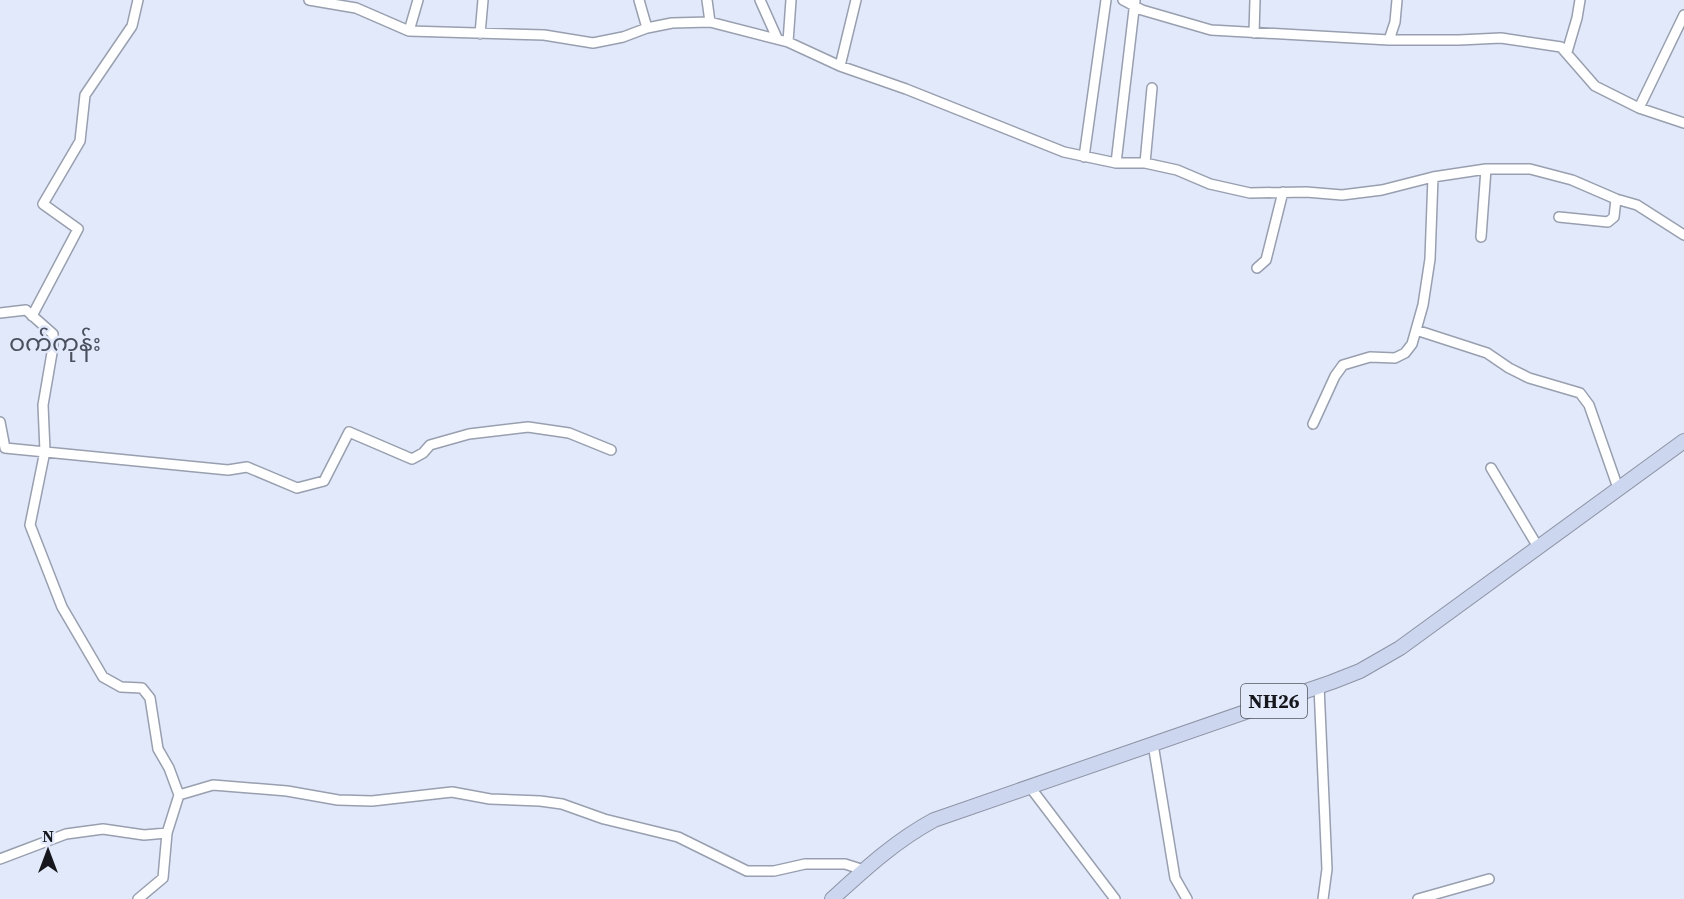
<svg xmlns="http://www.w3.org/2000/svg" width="1684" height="899" font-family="'Source Serif 4','Noto Sans Myanmar',serif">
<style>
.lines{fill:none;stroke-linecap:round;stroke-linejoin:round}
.minor-casing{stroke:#989faf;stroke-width:12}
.highway-casing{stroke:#8c93a5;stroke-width:16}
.minor{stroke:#fff;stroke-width:9}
.highway{stroke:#ccd6ee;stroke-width:14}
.labels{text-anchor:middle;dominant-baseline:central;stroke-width:5;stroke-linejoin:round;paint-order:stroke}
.shield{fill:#e2e9fa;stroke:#52565f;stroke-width:1.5}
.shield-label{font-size:20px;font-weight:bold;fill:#15171d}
.quarter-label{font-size:24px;fill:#4a505e;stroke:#e2e9fa}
</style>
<rect width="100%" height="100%" fill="#e2e9fa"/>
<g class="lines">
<defs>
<path id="minor" d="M309 0 356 8 409 31 544 35 593 43 623 37 647 28 672 23 710 22 788 42 840 66 906 89 1064 152 1116 163H1145L1177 170 1210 184 1250 193 1306 192 1342 195 1382 190 1433 177 1486 169H1530L1572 180 1616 199 1637 205 1684 235
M639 0 647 28
M707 0 710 22
M760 0 777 38
M1123 0 1142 10 1211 30 1389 40
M1397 0 1395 22 1389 40H1459L1501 38 1561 47 1595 86 1639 108 1684 123
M409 31 418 0
M1254 33 1255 0
M480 34 483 0
M788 42 791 0
M1567 52 1577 18 1580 0
M840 66 856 0
M1639 108 1684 15
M1084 157 1106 0
M1116 163 1135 1
M1145 163 1152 88
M1559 217 1608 222 1614 217 1616 199
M1481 237 1486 169
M1257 268 1266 260 1283 192
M0 313 26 310 53 334V347L43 405 45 451 30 525 62 607 103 677 121 687 142 688 150 698 158 749 169 768 179 795
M32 316 78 229 43 204 80 141 85 95 132 26 138 0
M1416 330 1487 353 1509 368 1529 378 1580 393 1589 405 1618 488
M0 422 5 448 228 470 247 467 297 488 324 481 349 432 412 459 423 453 430 445 469 434 528 427 569 433 611 450
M1313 424 1335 376 1343 365 1370 357 1395 358 1405 353 1412 344 1423 305 1430 259 1433 177
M1491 468 1538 547
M1319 686 1327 869 1323 899
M1153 744 1175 878 1187 899
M1030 787 1115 899
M0 859 66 834 103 829 144 835 167 833 179 795 213 785 287 791 338 800 372 801 452 792 490 799 540 801 562 804 604 819 678 837 747 871H774L805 864H845L864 870
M138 899 163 878 167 833
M1418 899 1489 879"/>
<path id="highway" d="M832 899C864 870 895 841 934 820L1332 682 1360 671 1400 648 1684 441"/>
</defs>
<use href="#minor" class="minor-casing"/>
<use href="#highway" class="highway-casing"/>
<use href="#minor" class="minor"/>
<use href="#highway" class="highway"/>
</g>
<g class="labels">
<rect class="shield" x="1241" y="684" width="66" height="34" rx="4.5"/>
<g class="shield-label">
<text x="1274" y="701">NH26</text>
</g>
<g class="quarter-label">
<text x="55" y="342">ဝက်ကုန်း</text>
</g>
</g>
<g transform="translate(48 851)" stroke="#e2e9fa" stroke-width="4.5" paint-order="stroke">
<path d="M0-4.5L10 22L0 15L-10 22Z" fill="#15171d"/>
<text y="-9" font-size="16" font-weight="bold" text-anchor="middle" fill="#15171d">N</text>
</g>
</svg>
